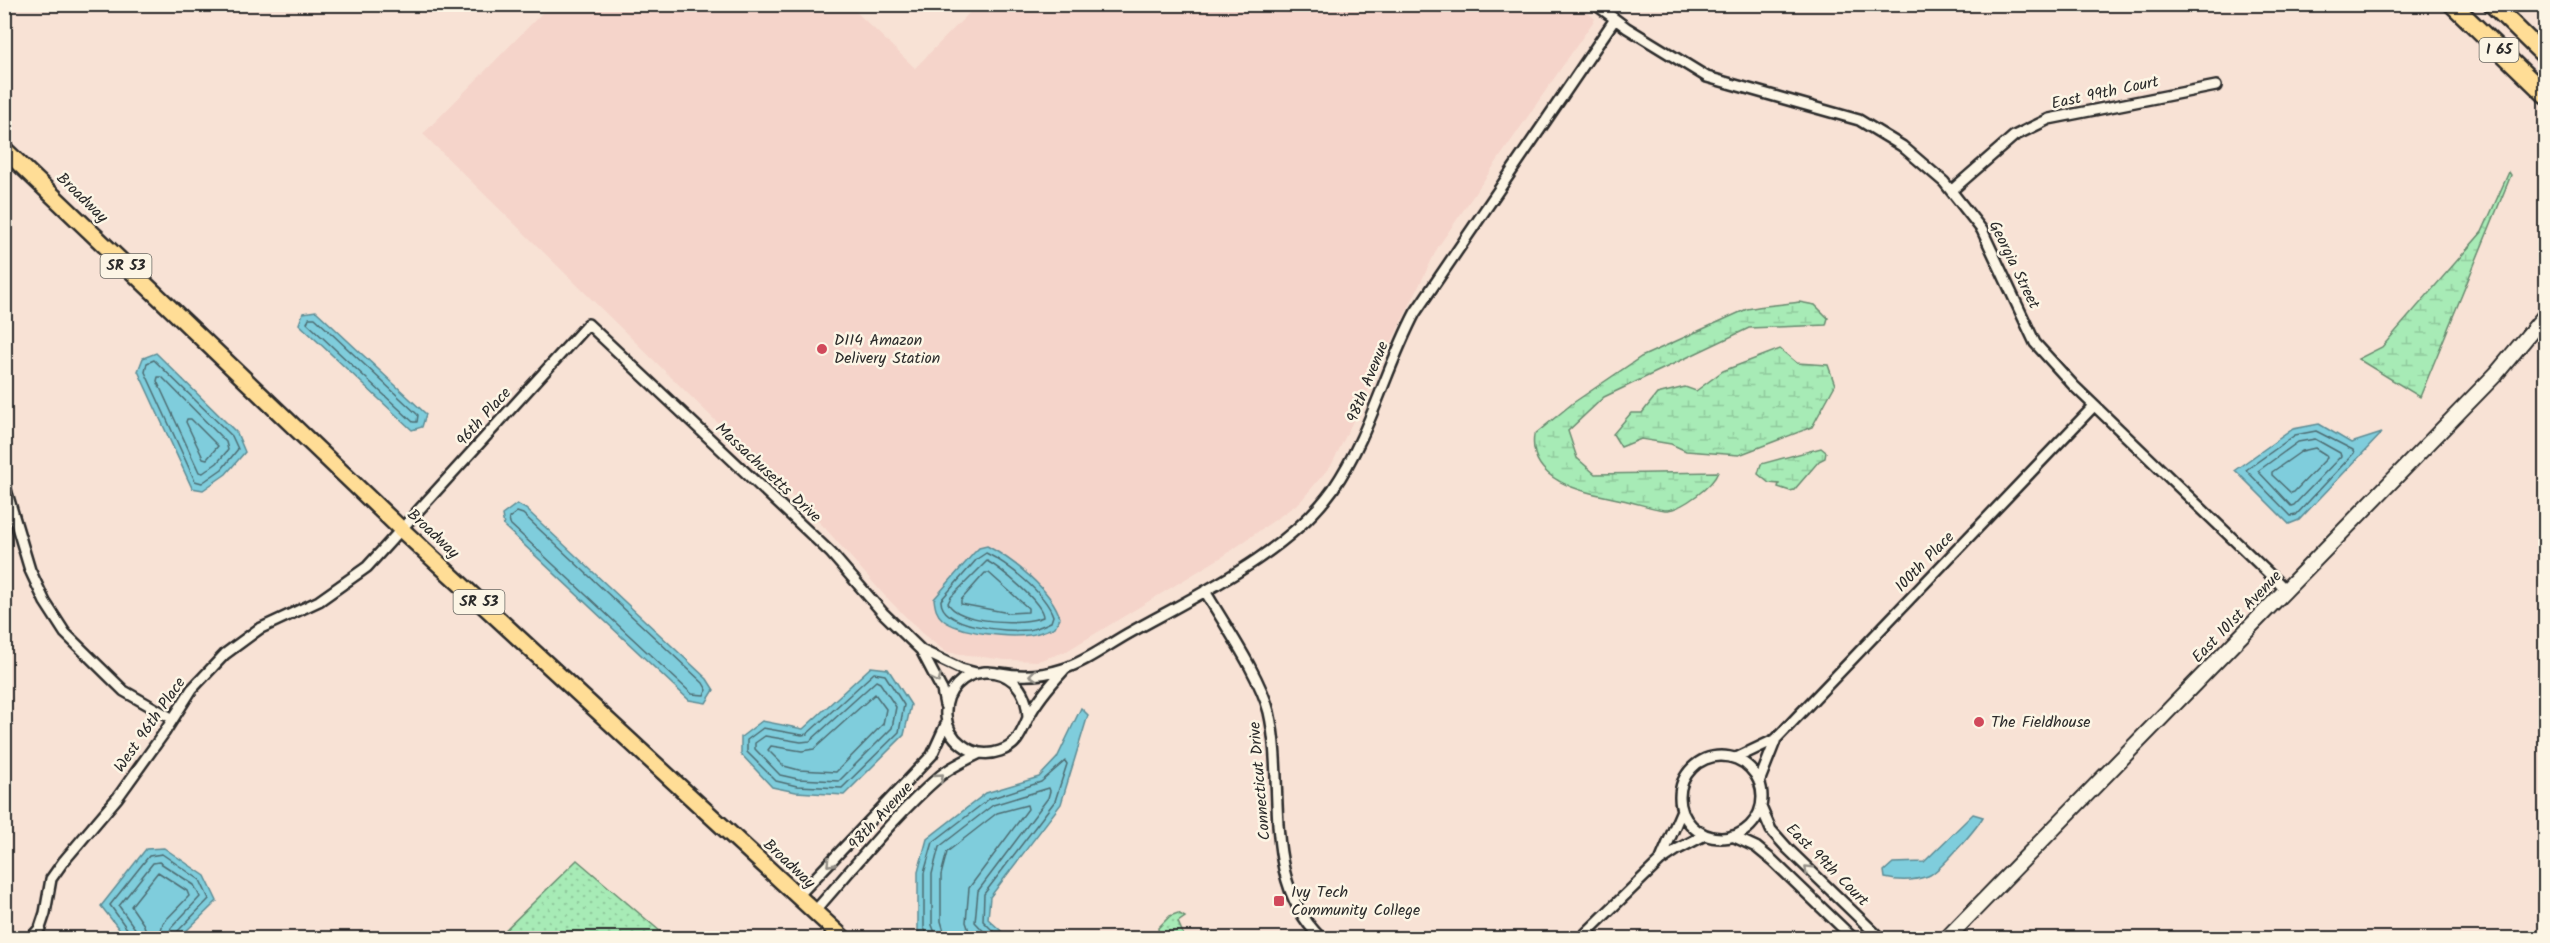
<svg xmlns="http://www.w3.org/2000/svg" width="2550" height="943" font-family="Kalam,sans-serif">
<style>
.built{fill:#f5d4ca}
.grass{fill:url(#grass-dots);stroke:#698b70;stroke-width:1.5}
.wetland{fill:url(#wetland-marsh);stroke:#698b70;stroke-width:1.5}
.water{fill:#7fcddc;stroke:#5d8c95;stroke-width:1.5}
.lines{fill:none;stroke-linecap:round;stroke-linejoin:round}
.shore{stroke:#4d6c72;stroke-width:1.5}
.street-casing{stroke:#2b2b2b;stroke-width:14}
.secondary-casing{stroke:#2b2b2b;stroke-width:18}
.primary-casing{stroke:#2b2b2b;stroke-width:20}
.highway-casing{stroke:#2b2b2b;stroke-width:21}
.street{stroke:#fcf5e5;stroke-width:9}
.secondary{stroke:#fcf5e5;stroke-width:14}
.primary{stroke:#ffdd96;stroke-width:15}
.highway{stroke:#ffdd96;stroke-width:16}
.oneway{stroke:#949088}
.poi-dot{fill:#d1495b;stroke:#fcf5e5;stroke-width:2}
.labels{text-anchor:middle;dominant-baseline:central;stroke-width:5;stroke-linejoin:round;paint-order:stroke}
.shield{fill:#fcf5e5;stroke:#6a6863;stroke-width:1.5}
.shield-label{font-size:15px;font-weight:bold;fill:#2b2b2b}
.street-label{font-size:16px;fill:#2b2b2b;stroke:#fcf5e5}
.poi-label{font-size:16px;fill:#2b2b2b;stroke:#fcf5e5;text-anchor:start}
</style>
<defs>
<pattern id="grass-dots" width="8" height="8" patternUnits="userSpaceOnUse" patternTransform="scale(1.5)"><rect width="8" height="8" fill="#a7ebb6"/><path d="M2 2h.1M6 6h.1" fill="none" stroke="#90ca9d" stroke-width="1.8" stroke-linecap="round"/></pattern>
<pattern id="wetland-marsh" width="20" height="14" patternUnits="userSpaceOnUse" patternTransform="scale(1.5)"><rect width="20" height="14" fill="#a7ebb6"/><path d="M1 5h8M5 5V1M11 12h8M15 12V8" fill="none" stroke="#90ca9d"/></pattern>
</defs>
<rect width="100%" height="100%" fill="#f8e2d5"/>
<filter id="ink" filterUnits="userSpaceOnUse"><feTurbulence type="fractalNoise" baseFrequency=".0167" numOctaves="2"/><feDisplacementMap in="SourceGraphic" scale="12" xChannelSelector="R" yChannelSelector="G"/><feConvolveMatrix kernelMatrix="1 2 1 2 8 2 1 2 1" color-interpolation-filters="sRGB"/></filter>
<g filter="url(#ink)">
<path class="built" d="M1578 4 1595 19 1438 247 1332 464 1300 502 1225 555 1065 652 1038 661 1005 660 946 652 924 635 885 596 825 528 423 134 550 5H849L915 68 977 5Z"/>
<path class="grass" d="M577 860 668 938H497Z
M1178 913 1185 917 1178 922 1185 938H1174L1167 933 1162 938 1159 937 1158 928 1170 916Z"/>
<path class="wetland" d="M2509 172 2511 175 2420 397 2358 359 2382 347 2482 232Z
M1799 302 1815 305 1828 318 1826 325 1749 328 1604 397 1568 431 1577 458 1595 474 1718 472C1713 486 1683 508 1668 510 1659 511 1637 503 1627 501 1591 493 1527 485 1534 435L1573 403 1641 357 1747 309C1764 305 1781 305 1799 302Z
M1780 349 1797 363 1828 365 1835 385 1812 427 1739 455 1686 451 1671 444 1641 439 1621 447 1613 434 1631 413H1642L1657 394 1685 387 1696 391 1723 371Z
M1821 448 1826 452 1825 458 1819 461 1794 490 1790 491 1778 487 1779 484 1769 483 1758 474 1761 464Z"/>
<path class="water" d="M316 311 426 414 422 427 412 430 299 324 303 313Z
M156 353 237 433 245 452 226 474 203 490 192 488 138 371 143 358Z
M2319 424 2351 443 2382 433 2299 520 2289 524 2235 470 2293 429Z
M517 504 526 509 707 679 714 690 706 703 689 700 504 526 502 515Z
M987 546C1012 559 1052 590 1060 618L1055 627C1047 630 1038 634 1029 635 1008 638 960 633 943 620 936 614 935 607 934 599L973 554 979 548Z
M871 667 888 669 911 705 904 735 844 795 796 792 772 787 741 754V737L762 721 803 729Z
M1081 708 1088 715 1061 804 990 897 988 919 1009 938H926L918 931V872L927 839 986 793 1039 777 1057 758Z
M1973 814 1983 817C1976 829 1939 872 1928 876 1914 881 1898 881 1885 878L1884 871 1893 863 1924 862Z
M164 848 205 876 217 901 179 938H126L101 906 146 849Z"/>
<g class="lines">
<path class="shore" d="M309 318H315L418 415 417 422H413L307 323Z
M154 360 232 436 238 449 222 469 202 483 195 481 145 372 147 363Z
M158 377H162L226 442 228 450 217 463 203 473 199 472 157 381Z
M187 419H191L218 446 207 459 203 458 186 422Z
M2316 431 2353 450 2354 453 2296 515 2291 516 2246 470 2295 435Z
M2315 439 2340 453 2341 456 2294 505 2291 506 2258 471 2298 442Z
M2315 448 2326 455 2327 458 2294 492 2291 493 2272 475V472L2302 451Z
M517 512 523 514 703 683 707 690 704 695 692 694 510 524 509 518Z
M986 553C1007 563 1046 594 1053 616L1051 622C1044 625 1036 629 1028 630 1007 632 940 627 941 600L977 559Z
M987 561C1000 568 1043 603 1043 617 1024 625 958 624 948 603L951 597Z
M985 573H989L1028 608V612L1009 613 961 604V600Z
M874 673 885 675 904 705 899 732 842 788 797 786 776 781 747 752V740L763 728 802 735 807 734Z
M876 681 880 683 896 707 892 728 839 781 798 779 780 775 755 749V743L765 736 801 742 810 741Z
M875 694 886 709 883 724 836 772 799 770 784 766 768 750 771 746 802 751 814 749Z
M130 938V933L110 905 149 856 162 854 200 880 209 899 177 932 175 938
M138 938 136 930 119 906 153 863 159 862 194 885 200 897 171 928 168 938
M147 938 144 925 131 906 158 872 187 891 189 896 163 923 159 938
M929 938 924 928V873L933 842 989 799 1041 782 1065 761 1067 764 1055 801 984 894 983 921 1000 938
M937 938 932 925V874L939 847 993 805 1049 788 1050 791 1048 798 978 891 975 922 990 938
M946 938 941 921V875L947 852 997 813 1027 805 1028 809 969 888 966 922 969 931 976 938"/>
<defs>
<path id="street" d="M1595 4 1627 28 1707 77 1859 120 1902 146 1944 182 1982 230 2035 343 2074 386 2286 590
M1951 191 2014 136 2049 119 2216 86
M4 483 30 570 45 602 65 633 124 691 173 719
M1205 591C1224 624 1260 676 1269 712 1286 786 1260 880 1321 938
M922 652 942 690 945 705
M1000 673C1022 677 1042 676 1063 669 1086 662 1109 644 1131 632 1197 595 1288 553 1333 489 1370 435 1385 370 1415 313L1615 19
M1028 718C1026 651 942 663 946 716 947 727 952 737 961 744 972 753 986 756 1000 751 1018 745 1021 733 1028 718 1037 700 1051 684 1064 670
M1680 797a41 41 0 1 1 82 0a41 41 0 1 1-82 0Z
M1736 758 1776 739 2094 406
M1759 782 1776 739
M1761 807 1771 830 1788 849 1880 938
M1732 836 1756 847 1773 861 1853 938
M1661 859 1682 810
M798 896 932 755 947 722
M814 912C855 866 894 816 940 776 952 766 966 760 980 753
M31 938 40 928 45 913 51 879 63 862 118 797 164 733 192 689 225 654 259 629 319 601 367 567 588 324 831 553 883 613 921 650 961 669 976 673
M1581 938 1660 861 1678 849 1705 835"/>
<path id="secondary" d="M1947 938 2496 374 2546 314"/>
<path id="primary" d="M4 149 402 530 843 938"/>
<path id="highway" d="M2452 4 2546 95
M2492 4 2546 57"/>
</defs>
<use href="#street" class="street-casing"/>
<use href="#secondary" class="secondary-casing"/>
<use href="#primary" class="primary-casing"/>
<use href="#highway" class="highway-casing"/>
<use href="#street" class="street"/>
<use href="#secondary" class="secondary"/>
<use href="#primary" class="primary"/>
<use href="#highway" class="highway"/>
</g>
<defs><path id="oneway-chevron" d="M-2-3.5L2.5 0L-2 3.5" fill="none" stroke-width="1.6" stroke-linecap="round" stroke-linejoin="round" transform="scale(1.5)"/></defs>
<g class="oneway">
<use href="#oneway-chevron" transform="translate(1033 675) rotate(174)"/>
<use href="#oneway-chevron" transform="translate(937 679) rotate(65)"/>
<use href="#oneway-chevron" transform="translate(940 777) rotate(-41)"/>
<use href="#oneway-chevron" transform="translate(830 863) rotate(134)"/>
<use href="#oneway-chevron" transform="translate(1808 869) rotate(-136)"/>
</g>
</g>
<g class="poi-dot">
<circle cx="822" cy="349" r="6"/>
<circle cx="1979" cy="722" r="6"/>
<rect x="1273" y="895" width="12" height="12" rx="3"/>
</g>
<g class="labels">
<g class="shield">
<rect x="2479.5" y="38" width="39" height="24" rx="4.5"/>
<rect x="100.5" y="254" width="51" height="24" rx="4.5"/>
<rect x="453.5" y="590" width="51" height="24" rx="4.5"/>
</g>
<g class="shield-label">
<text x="2499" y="50">I 65</text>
<text x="126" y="266">SR 53</text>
<text x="479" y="602">SR 53</text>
</g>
<g class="street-label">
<text transform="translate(2105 93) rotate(-12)">East 99th Court</text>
<text transform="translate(82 198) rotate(44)">Broadway</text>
<text transform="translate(2014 265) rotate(64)">Georgia Street</text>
<text transform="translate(1368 382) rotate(-68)">98th Avenue</text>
<text transform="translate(484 417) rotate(-48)">96th Place</text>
<text transform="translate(768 473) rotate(43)">Massachusetts Drive</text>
<text transform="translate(433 534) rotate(43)">Broadway</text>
<text transform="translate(1925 562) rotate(-46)">100th Place</text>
<text transform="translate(2237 617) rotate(-46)">East 101st Avenue</text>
<text transform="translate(150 725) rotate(-55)">West 96th Place</text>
<text transform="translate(1260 781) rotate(-95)">Connecticut Drive</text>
<text transform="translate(881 816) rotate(-47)">98th Avenue</text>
<text transform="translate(789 864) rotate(43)">Broadway</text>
<text transform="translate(1827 865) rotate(45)">East 99th Court</text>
</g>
<g class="poi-label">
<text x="834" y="340">DII4 Amazon<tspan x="834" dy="18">Delivery Station</tspan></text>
<text x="1991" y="722">The Fieldhouse</text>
<text x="1291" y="892">Ivy Tech<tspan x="1291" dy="18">Community College</tspan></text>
</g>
</g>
<rect width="2550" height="943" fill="none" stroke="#fcf5e5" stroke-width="24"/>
<rect x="12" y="12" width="2526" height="919" fill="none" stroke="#2b2b2b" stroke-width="2" filter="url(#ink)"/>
</svg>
